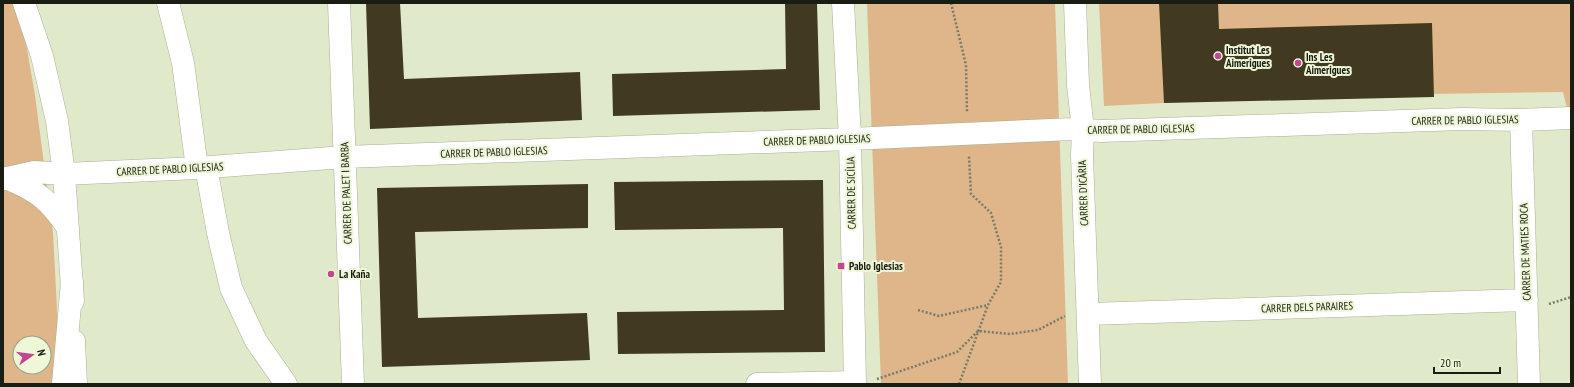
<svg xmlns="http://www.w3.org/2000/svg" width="1574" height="387" font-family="'PT Sans Narrow',sans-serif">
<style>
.green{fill:#dfb58a;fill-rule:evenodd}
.building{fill:#413920}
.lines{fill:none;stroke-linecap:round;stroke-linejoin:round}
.street-casing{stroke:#a8b093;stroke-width:23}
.secondary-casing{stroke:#a8b093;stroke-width:23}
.highway-casing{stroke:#a8b093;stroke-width:23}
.path{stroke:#767c68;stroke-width:2.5;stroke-dasharray:2 2;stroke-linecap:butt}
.street{stroke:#fff;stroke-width:22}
.secondary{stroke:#fff;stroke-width:22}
.highway{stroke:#fff;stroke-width:22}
.poi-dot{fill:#c44591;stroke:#eef7d8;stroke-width:1.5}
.labels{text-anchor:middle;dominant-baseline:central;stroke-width:4;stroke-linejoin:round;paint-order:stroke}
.poi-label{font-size:11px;font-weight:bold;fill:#1a1d12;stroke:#eef7d8;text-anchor:start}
.street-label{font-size:11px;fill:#1a1d12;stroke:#eef7d8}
</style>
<rect width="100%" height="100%" fill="#e1e9cb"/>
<path class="green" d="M3 3H19L35 95 53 233 61 384H3ZM20 343H44V367H20Z
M867 3H1055L1068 384H881Z
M1099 3H1571V124L1563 92 1301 96 1104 106Z"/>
<path class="building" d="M366 3H400L404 79 580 72 582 120 370 129Z
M785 3H817L820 110 613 116 612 74 786 69Z
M1159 3H1218L1219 29 1432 23 1434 97 1164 103Z
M823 180 825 352 618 354 617 312 784 310 783 228 615 230 614 182Z
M588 184V228L415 232 418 318 587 313 590 360 382 367 377 188Z"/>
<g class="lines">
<defs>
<path id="street" d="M168 3 183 63 197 168
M339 3 353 384
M843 3 850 139 855 384
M1075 3 1078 85 1083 130 1082 155 1090 384
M1521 120 1529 384
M206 167 218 233 231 288 256 341 286 384
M64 174 197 168 344 157 850 139 1073 129 1101 131 1462 119 1521 120 1571 118
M1088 314 1527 300
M757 384 855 382"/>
<path id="secondary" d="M24 3 42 56 57 121 64 174 73 301
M6 178C38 191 49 200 68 228
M3 179 34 172 64 174
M74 341 76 384"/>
<path id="highway" d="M63 384 72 282"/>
</defs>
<use href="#street" class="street-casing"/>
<use href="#secondary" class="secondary-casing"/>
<use href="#highway" class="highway-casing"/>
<path class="path" d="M951 3 966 65 967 113
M1549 304 1571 297
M918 310 939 316 988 305
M877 379 957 352 978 331 1010 334 1038 330 1065 316
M959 384 988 305 1001 282V247L991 213 971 194 969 156"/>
<use href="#street" class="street"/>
<use href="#secondary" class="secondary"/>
<use href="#highway" class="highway"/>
</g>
<g class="poi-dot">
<circle cx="1218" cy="56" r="4"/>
<circle cx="1298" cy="63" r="4"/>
<rect x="837" y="262" width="8" height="8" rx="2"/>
<circle cx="331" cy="274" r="4"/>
</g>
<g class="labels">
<g class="poi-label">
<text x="1226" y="50">Institut Les<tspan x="1226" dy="13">Aimerigues</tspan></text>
<text x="1306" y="57">Ins Les<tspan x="1306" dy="13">Aimerigues</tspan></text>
<text x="849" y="266">Pablo Iglesias</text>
<text x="339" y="274">La Kaña</text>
</g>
<g class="street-label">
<text transform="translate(1465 120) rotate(-1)">CARRER DE PABLO IGLESIAS</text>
<text transform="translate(1141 129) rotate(-1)">CARRER DE PABLO IGLESIAS</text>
<text transform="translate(817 140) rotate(-2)">CARRER DE PABLO IGLESIAS</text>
<text transform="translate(494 152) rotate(-2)">CARRER DE PABLO IGLESIAS</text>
<text transform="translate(170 169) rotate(-3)">CARRER DE PABLO IGLESIAS</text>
<text transform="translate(346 193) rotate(-92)">CARRER DE PALET I BARBA</text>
<text transform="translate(851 193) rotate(-91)">CARRER DE SICÍLIA</text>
<text transform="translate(1083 193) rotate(-92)">CARRER D'ICÀRIA</text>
<text transform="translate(1525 252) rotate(-92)">CARRER DE MATIES ROCA</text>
<text transform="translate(1307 307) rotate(-2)">CARRER DELS PARAIRES</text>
</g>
</g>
<rect width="1574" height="387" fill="none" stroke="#1a1d12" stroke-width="8"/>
<g transform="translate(32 355) rotate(76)"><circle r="19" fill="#eef7d8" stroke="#99a089"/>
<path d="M0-3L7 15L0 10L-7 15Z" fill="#c44591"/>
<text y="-6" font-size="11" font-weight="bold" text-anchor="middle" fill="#1a1d12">N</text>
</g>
<path d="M1434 367v6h66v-6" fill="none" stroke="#1a1d12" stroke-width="2"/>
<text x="1440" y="367" font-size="12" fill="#1a1d12" stroke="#eef7d8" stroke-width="3" paint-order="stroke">20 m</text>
</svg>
